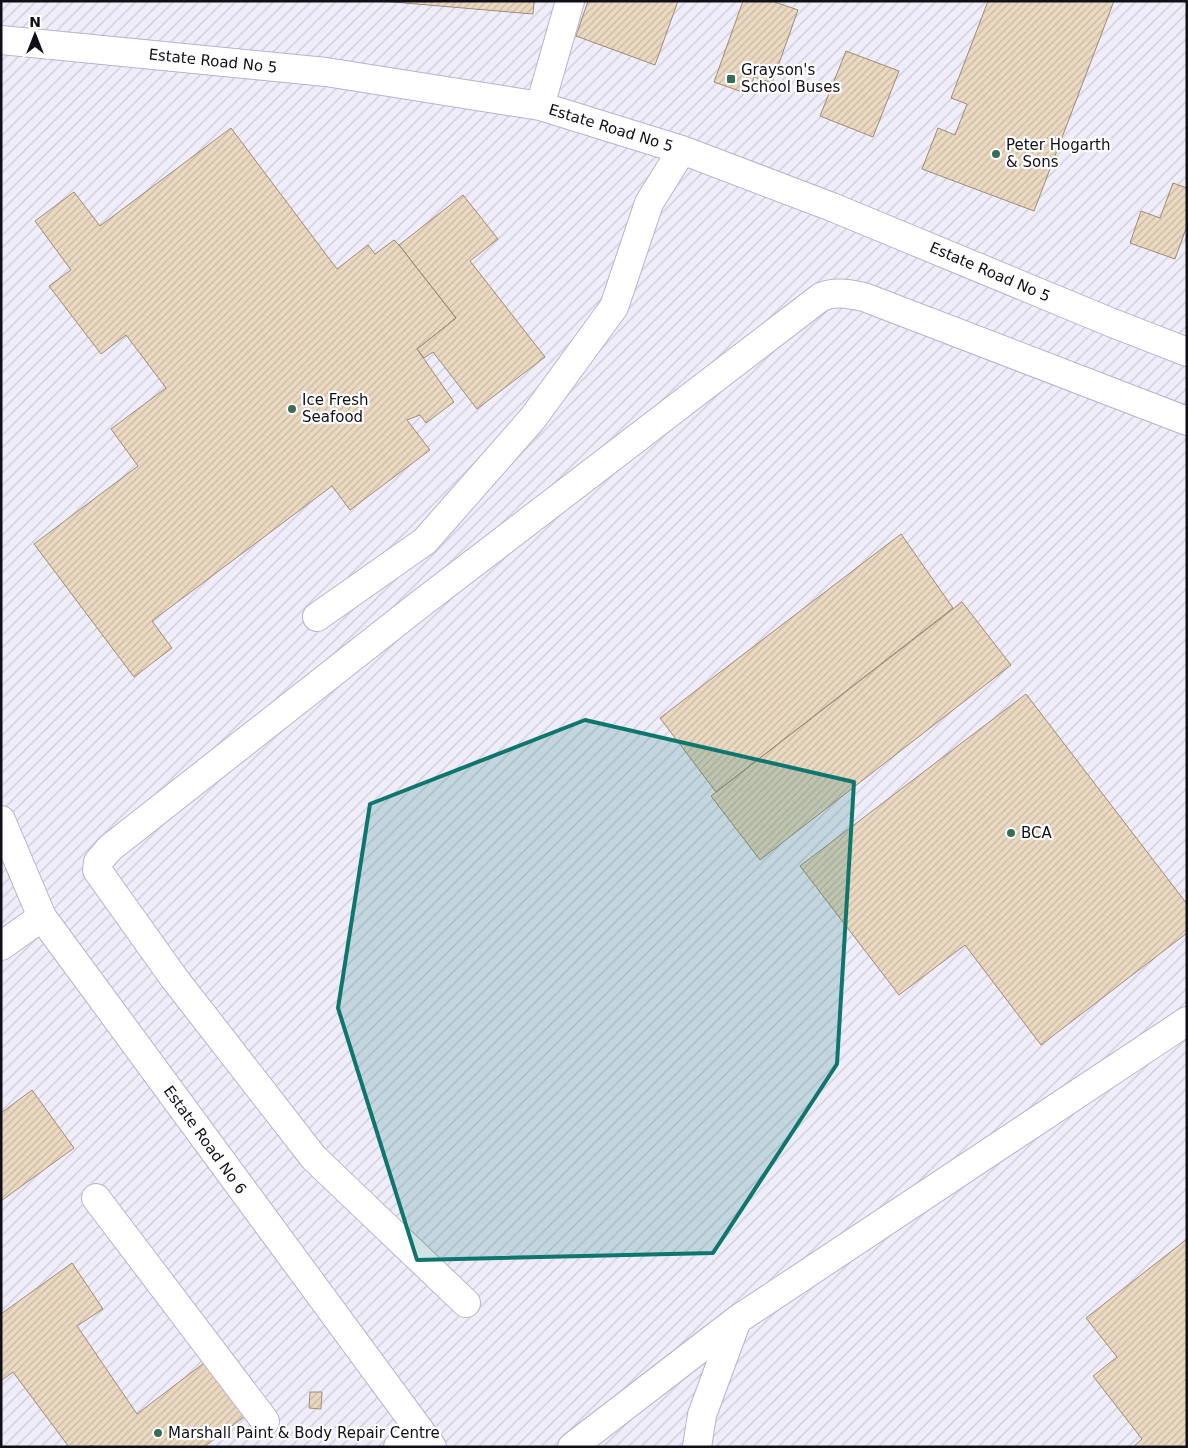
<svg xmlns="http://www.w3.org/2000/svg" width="1188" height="1448" font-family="'DejaVu Sans',sans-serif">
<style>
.industrial{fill:url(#industrial-furrows)}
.building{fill:url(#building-hatch);stroke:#9d8c76}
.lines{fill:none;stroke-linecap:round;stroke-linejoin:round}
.minor-casing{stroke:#b8b2cc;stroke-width:30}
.minor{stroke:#fff;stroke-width:28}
.marked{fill:#0f766e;fill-opacity:0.2;stroke:#0f766e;stroke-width:4;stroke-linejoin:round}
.poi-dot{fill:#356e57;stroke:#fff;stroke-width:2}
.labels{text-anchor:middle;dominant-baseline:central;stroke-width:4.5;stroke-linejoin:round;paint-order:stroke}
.street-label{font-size:15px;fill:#100e17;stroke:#fff}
.poi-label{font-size:15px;fill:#100e17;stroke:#fff;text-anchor:start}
</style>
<defs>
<pattern id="industrial-furrows" width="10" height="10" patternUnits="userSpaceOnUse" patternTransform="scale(1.25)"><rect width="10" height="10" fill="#f0edfb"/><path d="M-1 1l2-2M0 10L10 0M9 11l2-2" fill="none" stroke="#cdcad6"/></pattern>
<pattern id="building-hatch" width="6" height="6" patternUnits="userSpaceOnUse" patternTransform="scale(1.25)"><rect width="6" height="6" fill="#ead8c0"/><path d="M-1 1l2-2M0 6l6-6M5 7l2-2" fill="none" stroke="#c8b8a4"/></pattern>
</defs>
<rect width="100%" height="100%" fill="#faf9ff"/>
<path class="industrial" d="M1 1H1187V1447H1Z"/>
<path class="building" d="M381 1H534L533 14Z
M588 1H678L655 65 576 36Z
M743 1H772L798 10 772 83 754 77 748 94 714 82Z
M988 1H1114L1034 211 922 169 938 128 955 135 967 104 951 98Z
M846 51 899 71 873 137 820 116Z
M231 128 337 269 368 245 375 254 394 240 399 245 456 318 417 349 454 402 426 423 420 415 407 420 430 450 350 510 332 486 152 621 172 648 134 677 34 544 138 466 111 429 166 388 126 335 101 354 49 286 71 270 35 221 74 192 100 226Z
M1173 183 1187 188V226L1175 259 1130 243 1141 211 1160 218Z
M463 195 498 239 470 261 545 357 477 409 433 352 424 358 417 349 456 318 399 245Z
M901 534 953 608 716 792 660 718Z
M962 602 1011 665 760 860 711 796Z
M1026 694 1187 904V933L1041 1045 965 945 899 995 800 866Z
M32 1090 74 1148 1 1201V1113Z
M1187 1239V1447H1133L1142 1439 1093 1376 1117 1357 1086 1318Z
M72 1263 103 1309 77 1326 137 1414 204 1363 245 1416 204 1447H93L91 1445 88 1447H69L13 1372 2 1380 1 1378V1314Z
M310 1392H322L321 1409 309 1408Z"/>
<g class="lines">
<defs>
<path id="minor" d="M1 40 326 72 540 106 682 150 832 207 1110 322 1187 352
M540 106 570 1
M317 617 425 541 533 418 614 307 649 203 682 150
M1 820 42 917 432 1447
M1 946 42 917
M96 1198 265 1421
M466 1303 314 1158 174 978 97 870 98 862 110 848 419 605 821 297C836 291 848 294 864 297L1187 421
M398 1447 419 1431
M572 1447 737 1320 1187 1021
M697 1447 702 1415 737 1320"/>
</defs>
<use href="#minor" class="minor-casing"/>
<use href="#minor" class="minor"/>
</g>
<path class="marked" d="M585 720 854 782 837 1064 713 1253 417 1260 338 1008 370 804Z"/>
<g class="poi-dot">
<rect x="726" y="74" width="10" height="10" rx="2.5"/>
<circle cx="996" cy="154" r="5"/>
<circle cx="292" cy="409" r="5"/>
<circle cx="1011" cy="833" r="5"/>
<circle cx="158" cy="1433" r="5"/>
</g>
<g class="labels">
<g class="street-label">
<text transform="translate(213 61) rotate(6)">Estate Road No 5</text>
<text transform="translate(611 128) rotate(17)">Estate Road No 5</text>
<text transform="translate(990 272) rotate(23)">Estate Road No 5</text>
<text transform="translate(205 1140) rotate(54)">Estate Road No 6</text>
</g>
<g class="poi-label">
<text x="741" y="70">Grayson's<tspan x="741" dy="17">School Buses</tspan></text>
<text x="1006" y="145">Peter Hogarth<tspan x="1006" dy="17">&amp; Sons</tspan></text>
<text x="302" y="400">Ice Fresh<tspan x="302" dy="17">Seafood</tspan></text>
<text x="1021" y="833">BCA</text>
<text x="168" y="1433">Marshall Paint &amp; Body Repair Centre</text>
</g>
</g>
<rect width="1188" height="1448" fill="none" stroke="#100e17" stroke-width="5"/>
<g transform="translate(35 35)" stroke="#ffffff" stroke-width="4" paint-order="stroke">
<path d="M0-4L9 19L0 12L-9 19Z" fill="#100e17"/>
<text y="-8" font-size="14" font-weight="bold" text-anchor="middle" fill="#100e17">N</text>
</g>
</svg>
